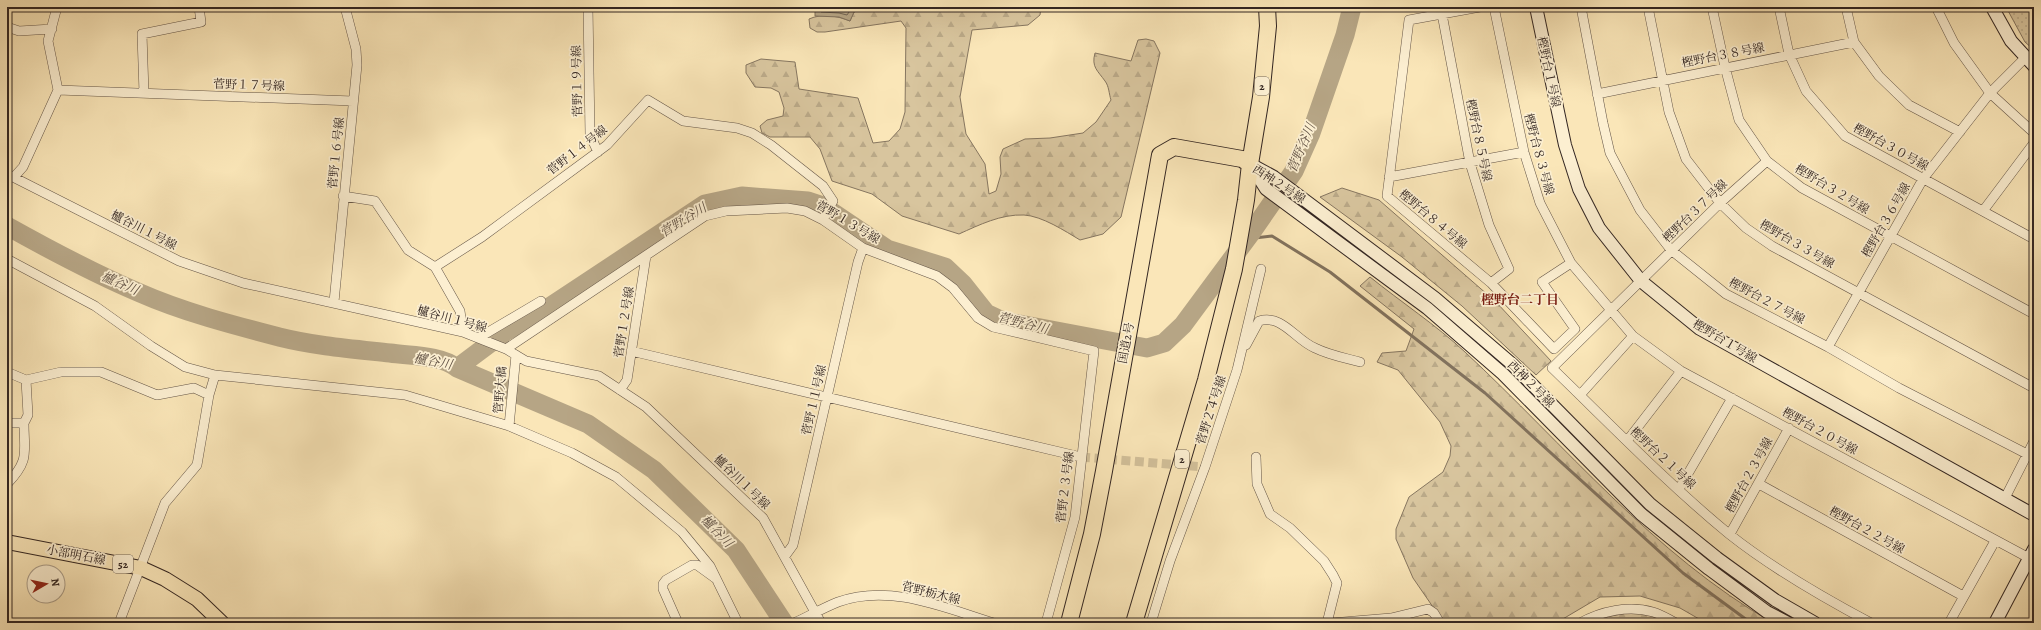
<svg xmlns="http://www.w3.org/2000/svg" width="2041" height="630" font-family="Alegreya,'Noto Serif JP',serif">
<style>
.forest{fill:url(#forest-firs);stroke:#867660}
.park{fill:url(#park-dots);stroke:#867660}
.water{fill:#b6a585;stroke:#82725d}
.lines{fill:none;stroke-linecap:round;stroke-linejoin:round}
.shore{stroke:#746654;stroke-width:1}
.stream{stroke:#82725d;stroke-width:3}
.river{stroke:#b6a585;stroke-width:19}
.street-tunnel{stroke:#d2c09a;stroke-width:9;stroke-dasharray:9 4.5;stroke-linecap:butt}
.street-casing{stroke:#655648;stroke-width:10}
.secondary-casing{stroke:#332622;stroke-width:14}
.primary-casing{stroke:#332622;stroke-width:16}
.highway-casing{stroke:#332622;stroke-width:18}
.street{stroke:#fcefd1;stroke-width:9}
.secondary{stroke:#fcefd1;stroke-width:12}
.primary{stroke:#fae6b8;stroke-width:14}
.highway{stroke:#fae6b8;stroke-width:16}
.labels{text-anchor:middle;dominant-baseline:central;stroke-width:3.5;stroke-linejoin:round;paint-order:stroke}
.shield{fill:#fcefd1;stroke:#6f6256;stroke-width:1}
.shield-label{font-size:11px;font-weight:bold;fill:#332622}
.street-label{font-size:12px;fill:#332622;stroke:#fcefd1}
.water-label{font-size:13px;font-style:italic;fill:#615245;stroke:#fcefd1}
.neighbourhood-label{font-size:13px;font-weight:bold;fill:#7a1f14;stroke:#fcefd1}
</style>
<defs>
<pattern id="forest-firs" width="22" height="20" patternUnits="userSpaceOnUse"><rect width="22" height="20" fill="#d8c59e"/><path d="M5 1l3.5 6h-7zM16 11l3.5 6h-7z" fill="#baa988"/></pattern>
<pattern id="park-dots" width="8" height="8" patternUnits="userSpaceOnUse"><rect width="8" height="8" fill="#d8c59e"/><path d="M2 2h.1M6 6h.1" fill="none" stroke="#baa988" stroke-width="1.8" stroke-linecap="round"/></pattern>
</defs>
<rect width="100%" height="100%" fill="#fae6b8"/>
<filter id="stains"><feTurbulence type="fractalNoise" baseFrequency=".005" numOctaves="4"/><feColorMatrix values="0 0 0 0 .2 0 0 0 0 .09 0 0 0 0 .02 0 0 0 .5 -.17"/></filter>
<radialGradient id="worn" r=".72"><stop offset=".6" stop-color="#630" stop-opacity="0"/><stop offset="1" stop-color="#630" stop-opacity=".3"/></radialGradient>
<path class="forest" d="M869 7H935L951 10 949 7H1041L1040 15 1028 25 972 30 960 97 966 134 985 164 989 194 996 191 1001 174 1000 157 1003 149 1025 139 1050 138 1083 133 1096 122 1111 100C1109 94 1109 86 1105 81 1098 71 1091 67 1095 53L1131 61 1138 40 1146 39 1154 41 1160 53 1121 217 1103 234 1080 240C1065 231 1042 216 1024 215 1001 214 979 225 959 234L902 216 872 194 832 181 820 149 810 137H770L762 133 760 126 767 120 783 116 784 108 779 92 771 88 755 87 746 73V65L761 59 795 62 799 89 858 98 873 143 889 141 900 129 905 112 906 28 901 21 825 32H817L810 28 809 19C822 13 838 16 850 21L854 12Z
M1342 188 1379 200 1496 302 1551 361 1536 375 1462 306 1402 257 1320 197Z
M1370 277C1401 302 1436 325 1465 352 1566 446 1653 554 1773 623H1706L1680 608 1640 596 1600 597 1556 623H1444L1413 578 1396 539V529L1409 497 1443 472 1450 456 1451 446 1440 422 1398 370 1377 362 1382 353 1406 351 1414 329 1360 286Z
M1632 612 1652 616 1666 623H1588L1601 618Z"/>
<path class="park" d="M2006 7H2034V50L2025 42Z"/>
<path class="water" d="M815 7H869L854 12 850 21 839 17 815 16Z"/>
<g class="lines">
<path class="shore" d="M819 7 821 12 839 13 847 15 851 9 856 7"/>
<path class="stream" d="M1246 239 1272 236 1330 272 1485 393 1683 573 1751 623"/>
<path class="river" d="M7 226C50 250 95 274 140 293 183 312 233 325 279 337 315 346 353 349 390 353 411 356 441 355 457 368L588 424 654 470 736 550 784 623
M457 368 505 332 542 312 705 204 742 196 808 201 823 206 887 249 945 267 963 284 986 313 1003 321 1147 348 1164 343 1183 325 1251 233 1294 171 1311 133 1345 35 1352 7"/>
<path class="street-tunnel" d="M1081 457 1205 467"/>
<defs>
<path id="street" d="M588 7 590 135 598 152
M1480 7 1409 20 1387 196 1491 283 1554 349 1575 329 1542 282 1571 263
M1494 7 1524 152 1540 203 1571 263 1633 336 1681 371 2029 558
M1581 7 1603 123 1610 153 1640 210 1671 250 1726 294 1828 347 1899 388 2027 454
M1648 7 1669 112 1686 159 1720 203 1746 228 1772 246 2034 388
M1712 7 1725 67 1739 120 1767 161 1802 188 2034 314
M1779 7 1789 54 1806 91 1845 136 2034 239
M1846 7 1854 42 1879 76 1909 105 1960 132
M1936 7 1954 43 1990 93 2034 133
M1442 14 1470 163 1489 225 1509 269 1491 283
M7 27 19 31 52 29
M58 90 353 101
M144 93 142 34 201 22 199 7
M1597 94 1854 42
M1767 161 1720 203 1552 368C1610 424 1667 483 1729 534 1773 569 1822 597 1871 623
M7 174 179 261 243 283 463 332 506 349 526 361 599 376 646 407 763 518 821 623
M14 177 23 167 58 90 48 41 57 7
M1389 177 1524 152
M343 196 375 201 408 250 435 267 460 311 463 332
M1983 211 2034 143
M7 259 95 306 151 346 185 367 215 375 405 395 509 426 572 453 616 477 682 532 710 566 738 623
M435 267 482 237 607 145 648 100 683 121 737 128 752 133 771 145 823 186 833 201 823 220
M334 302 357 65 356 49 345 7
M480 337 541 301
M1246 345 1259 321C1283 314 1295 340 1315 348 1329 355 1345 358 1360 362
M1828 347 1923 179 1990 93 2026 57
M506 349 705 216 726 211 787 208 805 211 823 220 863 248 937 276 953 288 978 318 993 327 1094 351 1075 517 1046 623
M631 351 1081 457
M7 372 26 380 61 372H101L157 395 194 388 209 395
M620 390 627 380 646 256
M1580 395 1633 336
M7 423H24C24 453 30 460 7 484
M24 423 28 415 26 380
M509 426 516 355
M1627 441 1681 371
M1256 457 1257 484 1270 514 1290 528 1324 561 1333 575 1337 583 1327 623
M1759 484 1963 596
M1679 489 1732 398
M2005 498 2034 441
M1730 534 1789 428
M785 556 793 545 858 262 863 248
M119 623 165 503 197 465 209 395 215 375
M678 623 663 589V584L666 580 692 565H697L715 578
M794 623C809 616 823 608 838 602 890 583 945 608 994 623
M1151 623 1170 561 1205 467 1237 370 1261 269
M1331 623 1391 618 1428 609 1434 613 1440 623
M1580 623C1601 611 1629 605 1653 612 1661 614 1668 619 1676 623
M1949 623 1995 541"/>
<path id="secondary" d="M1536 7 1565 145 1579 189 1599 228 1641 281 1700 329 2034 515
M1992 7 2011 41 2034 66
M1250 164 1274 177 1435 298 1512 364 1650 504 1717 558 1775 600 1815 623
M1252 167 1266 189 1427 308 1503 374 1641 514 1709 569 1767 612 1788 623
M1995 623 2034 549"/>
<path id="primary" d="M7 542 141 568 165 579 197 599 222 623"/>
<path id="highway" d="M1069 623 1092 534 1104 471 1160 155 1174 147 1242 159 1250 164
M1134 623 1206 380 1234 269 1246 200 1250 164 1261 97 1268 26 1267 7"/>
</defs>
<use href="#street" class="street-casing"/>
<use href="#secondary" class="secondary-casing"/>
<use href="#primary" class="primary-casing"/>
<use href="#highway" class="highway-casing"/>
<use href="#street" class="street"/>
<use href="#secondary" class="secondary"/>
<use href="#primary" class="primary"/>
<use href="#highway" class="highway"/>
</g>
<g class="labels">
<g class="shield">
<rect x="1255" y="77" width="14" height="18" rx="3"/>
<rect x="1175" y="450" width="14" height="18" rx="3"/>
<rect x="113" y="555" width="20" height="18" rx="3"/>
</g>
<g class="shield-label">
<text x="1262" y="86">2</text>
<text x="1182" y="459">2</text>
<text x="123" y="564">52</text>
</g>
<g class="street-label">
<text transform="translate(1723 55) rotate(-11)">樫野台３８号線</text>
<text transform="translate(1549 72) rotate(78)">樫野台１号線</text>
<text transform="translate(577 81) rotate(-91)">菅野１９号線</text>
<text transform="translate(249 85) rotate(2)">菅野１７号線</text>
<text transform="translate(1479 140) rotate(78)">樫野台８５号線</text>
<text transform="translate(1891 147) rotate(29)">樫野台３０号線</text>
<text transform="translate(577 150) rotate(-38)">菅野１４号線</text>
<text transform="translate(336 153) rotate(-84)">菅野１６号線</text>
<text transform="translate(1539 154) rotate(75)">樫野台８３号線</text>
<text transform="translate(1279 184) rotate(33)">西神２号線</text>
<text transform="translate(1832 189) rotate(31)">樫野台３２号線</text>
<text transform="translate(1695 211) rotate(-44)">樫野台３７号線</text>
<text transform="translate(1433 219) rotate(40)">樫野台８４号線</text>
<text transform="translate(1886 220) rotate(-60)">樫野台３６号線</text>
<text transform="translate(848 222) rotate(31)">菅野１３号線</text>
<text transform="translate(144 230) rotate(27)">櫨谷川１号線</text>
<text transform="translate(1797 244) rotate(30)">樫野台３３号線</text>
<text transform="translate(1767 301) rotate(28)">樫野台２７号線</text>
<text transform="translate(452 319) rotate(15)">櫨谷川１号線</text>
<text transform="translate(624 322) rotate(-81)">菅野１２号線</text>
<text transform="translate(1725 341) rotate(31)">樫野台１号線</text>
<text transform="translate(1126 343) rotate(-79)">国道2号</text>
<text transform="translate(1531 384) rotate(45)">西神２号線</text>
<text transform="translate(500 390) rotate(-85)">管野大橋</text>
<text transform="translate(814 400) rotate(-77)">菅野１１号線</text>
<text transform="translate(1211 410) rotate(-72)">菅野２４号線</text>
<text transform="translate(1820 431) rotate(29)">樫野台２０号線</text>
<text transform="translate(1663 458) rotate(43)">樫野台２１号線</text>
<text transform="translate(1749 475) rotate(-61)">樫野台２３号線</text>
<text transform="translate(742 482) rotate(44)">櫨谷川１号線</text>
<text transform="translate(1065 487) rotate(-83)">菅野２３号線</text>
<text transform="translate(1867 530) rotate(29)">樫野台２２号線</text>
<text transform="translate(76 555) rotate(11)">小部明石線</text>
<text transform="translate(931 593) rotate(14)">菅野栃木線</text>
</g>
<g class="water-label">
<text transform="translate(1301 148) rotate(-67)">菅野谷川</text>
<text transform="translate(683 220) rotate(-32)">菅野谷川</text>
<text transform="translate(120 283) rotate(23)">櫨谷川</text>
<text transform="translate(1023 323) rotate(14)">菅野谷川</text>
<text transform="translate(433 361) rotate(11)">櫨谷川</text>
<text transform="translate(717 531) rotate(46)">櫨谷川</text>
</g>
<g class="neighbourhood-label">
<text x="1520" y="299">樫野台二丁目</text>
</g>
</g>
<rect width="2041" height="630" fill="none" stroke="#fae6b8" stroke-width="24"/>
<rect x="8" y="8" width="2025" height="614" fill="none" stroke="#332622" stroke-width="2"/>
<rect x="12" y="12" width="2017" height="606" fill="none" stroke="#332622"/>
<g transform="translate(46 584) rotate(81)"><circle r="19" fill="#fcefd1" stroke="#ac9f8b"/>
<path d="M0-3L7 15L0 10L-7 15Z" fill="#8f2418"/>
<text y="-6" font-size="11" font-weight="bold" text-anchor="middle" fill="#332622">N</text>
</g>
<rect width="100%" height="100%" filter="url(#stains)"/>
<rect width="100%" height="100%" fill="url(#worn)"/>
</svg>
